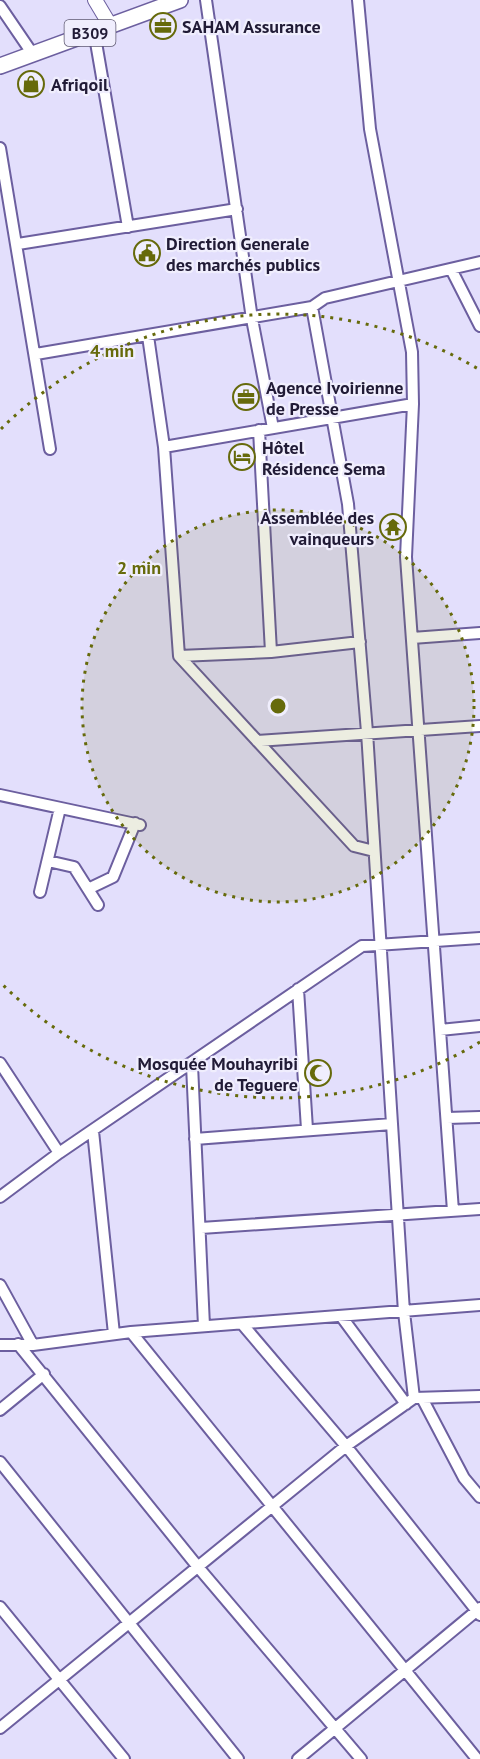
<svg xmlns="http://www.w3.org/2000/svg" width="480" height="1759" font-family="'PT Sans',sans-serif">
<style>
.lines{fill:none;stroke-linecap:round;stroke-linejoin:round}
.street-casing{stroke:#6c5f9f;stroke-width:14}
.secondary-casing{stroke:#6c5f9f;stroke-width:16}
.primary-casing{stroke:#6c5f9f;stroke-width:18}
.street{stroke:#fff;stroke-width:10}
.secondary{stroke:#fff;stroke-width:14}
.primary{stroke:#fff;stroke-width:15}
.ring{fill:none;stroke:#666a0b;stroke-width:3;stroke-dasharray:3 6}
.labels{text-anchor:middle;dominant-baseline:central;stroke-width:4.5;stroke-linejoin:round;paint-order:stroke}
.shield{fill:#f0eefd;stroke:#5f5a72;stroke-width:1.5}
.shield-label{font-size:16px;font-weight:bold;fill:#211b36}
.poi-label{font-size:18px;font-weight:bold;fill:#211b36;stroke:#f0eefd;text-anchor:start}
.centre{fill:#666a0b;stroke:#f0eefd;stroke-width:3}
.ring-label{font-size:18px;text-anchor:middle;font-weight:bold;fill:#666a0b;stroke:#f0eefd;stroke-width:4.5;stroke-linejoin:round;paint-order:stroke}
</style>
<rect width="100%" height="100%" fill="#e3dffc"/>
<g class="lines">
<defs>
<path id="street" d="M206 0 252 319 273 428
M358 0 370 129 412 352 413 404 406 557 453 1211
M0 6 32 53
M94 31 128 227
M0 148 50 449
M18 244 237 209
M451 269 480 326
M312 307 348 504 367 732 404 1312 414 1398
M148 336 164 447 179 656 354 846 374 851
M36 354 312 307 325 298 480 262
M259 430 271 652
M164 447 413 404
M412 638 480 633
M179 656 271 652 360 642
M257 741 480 726
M0 795 140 825
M48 861 74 867 98 905
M88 889 113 877 135 823
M40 892 60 808
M298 989 307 1129
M440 1030 480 1026
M0 1063 59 1153
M192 1065 204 1326
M447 1118 480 1117
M93 1131 114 1334
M195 1139 392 1124
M0 1197 59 1153 362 946 480 938
M201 1228 480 1209
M0 1285 33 1345
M341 1316 406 1404
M243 1325 346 1446 480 1615
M131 1332 477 1759
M18 1344 198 1567 361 1759
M0 1345H33L131 1332 480 1305
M423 1400 464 1478 480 1497
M0 1410 44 1374
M0 1462 238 1759
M0 1607 124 1759
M0 1728 346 1446 414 1398 480 1396
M298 1759 480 1608"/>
<path id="secondary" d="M95 0 110 25"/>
<path id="primary" d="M0 66 180 0"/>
</defs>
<use href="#street" class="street-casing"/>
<use href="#secondary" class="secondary-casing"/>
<use href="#primary" class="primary-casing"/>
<use href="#street" class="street"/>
<use href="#secondary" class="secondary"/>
<use href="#primary" class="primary"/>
</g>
<circle cx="278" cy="706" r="196" fill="#666a0b" fill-opacity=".12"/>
<g class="ring">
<circle cx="278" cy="706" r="196"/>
<path d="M480 1042A392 392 0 0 1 1 983M1 429A392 392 0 0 1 480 370"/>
</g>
<defs>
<symbol id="office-ring" viewBox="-11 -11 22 22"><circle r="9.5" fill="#f0eefd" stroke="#666a0b" stroke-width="1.5"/><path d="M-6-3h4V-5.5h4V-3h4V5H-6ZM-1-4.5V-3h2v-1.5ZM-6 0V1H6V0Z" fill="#666a0b"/></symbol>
<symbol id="shop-ring" viewBox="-11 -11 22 22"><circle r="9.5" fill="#f0eefd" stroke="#666a0b" stroke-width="1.5"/><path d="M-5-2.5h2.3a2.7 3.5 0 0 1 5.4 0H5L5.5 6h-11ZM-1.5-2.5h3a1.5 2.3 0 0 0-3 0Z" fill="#666a0b"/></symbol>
<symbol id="civic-ring" viewBox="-11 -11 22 22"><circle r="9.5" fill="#f0eefd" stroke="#666a0b" stroke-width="1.5"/><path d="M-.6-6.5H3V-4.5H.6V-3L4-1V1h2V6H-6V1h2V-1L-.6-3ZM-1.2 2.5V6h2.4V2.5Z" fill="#666a0b"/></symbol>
<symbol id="hotel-ring" viewBox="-11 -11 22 22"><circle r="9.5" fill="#f0eefd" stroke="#666a0b" stroke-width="1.5"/><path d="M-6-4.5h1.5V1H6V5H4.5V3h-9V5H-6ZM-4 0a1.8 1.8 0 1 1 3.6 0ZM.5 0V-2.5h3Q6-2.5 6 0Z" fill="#666a0b"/></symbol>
<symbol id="temple-ring" viewBox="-11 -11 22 22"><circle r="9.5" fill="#f0eefd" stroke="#666a0b" stroke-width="1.5"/><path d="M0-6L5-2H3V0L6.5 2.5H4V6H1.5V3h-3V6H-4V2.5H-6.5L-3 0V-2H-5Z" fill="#666a0b"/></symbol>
<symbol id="mosque-ring" viewBox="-11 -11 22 22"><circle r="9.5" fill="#f0eefd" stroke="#666a0b" stroke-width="1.5"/><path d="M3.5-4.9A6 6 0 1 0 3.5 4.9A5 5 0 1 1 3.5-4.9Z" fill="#666a0b"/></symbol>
</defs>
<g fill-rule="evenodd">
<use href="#office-ring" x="148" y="11" width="30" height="30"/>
<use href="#shop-ring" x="16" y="69" width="30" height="30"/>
<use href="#civic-ring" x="132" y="238" width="30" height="30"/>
<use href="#office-ring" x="231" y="382" width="30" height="30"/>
<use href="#hotel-ring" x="227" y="442" width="30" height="30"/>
<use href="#temple-ring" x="378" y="512" width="30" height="30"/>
<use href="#mosque-ring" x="303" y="1058" width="30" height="30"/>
</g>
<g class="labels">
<rect class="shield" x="64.5" y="20" width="51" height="26" rx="4.5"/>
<g class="shield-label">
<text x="90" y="33">B309</text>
</g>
<g class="poi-label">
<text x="182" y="26">SAHAM Assurance</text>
<text x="51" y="84">Afriqoil</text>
<text x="166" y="243">Direction Generale<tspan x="166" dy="21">des marchés publics</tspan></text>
<text x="266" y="387">Agence Ivoirienne<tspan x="266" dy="21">de Presse</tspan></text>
<text x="262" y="447">Hôtel<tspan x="262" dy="21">Résidence Sema</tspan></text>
<text x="374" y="517" text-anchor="end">Assemblée des<tspan x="374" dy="21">vainqueurs</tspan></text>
<text x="298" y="1063" text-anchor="end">Mosquée Mouhayribi<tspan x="298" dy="21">de Teguere</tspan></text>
</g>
</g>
<circle cx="278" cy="706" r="9" class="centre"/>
<g class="ring-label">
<text x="112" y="357">4 min</text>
<text x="139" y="574">2 min</text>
</g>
</svg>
